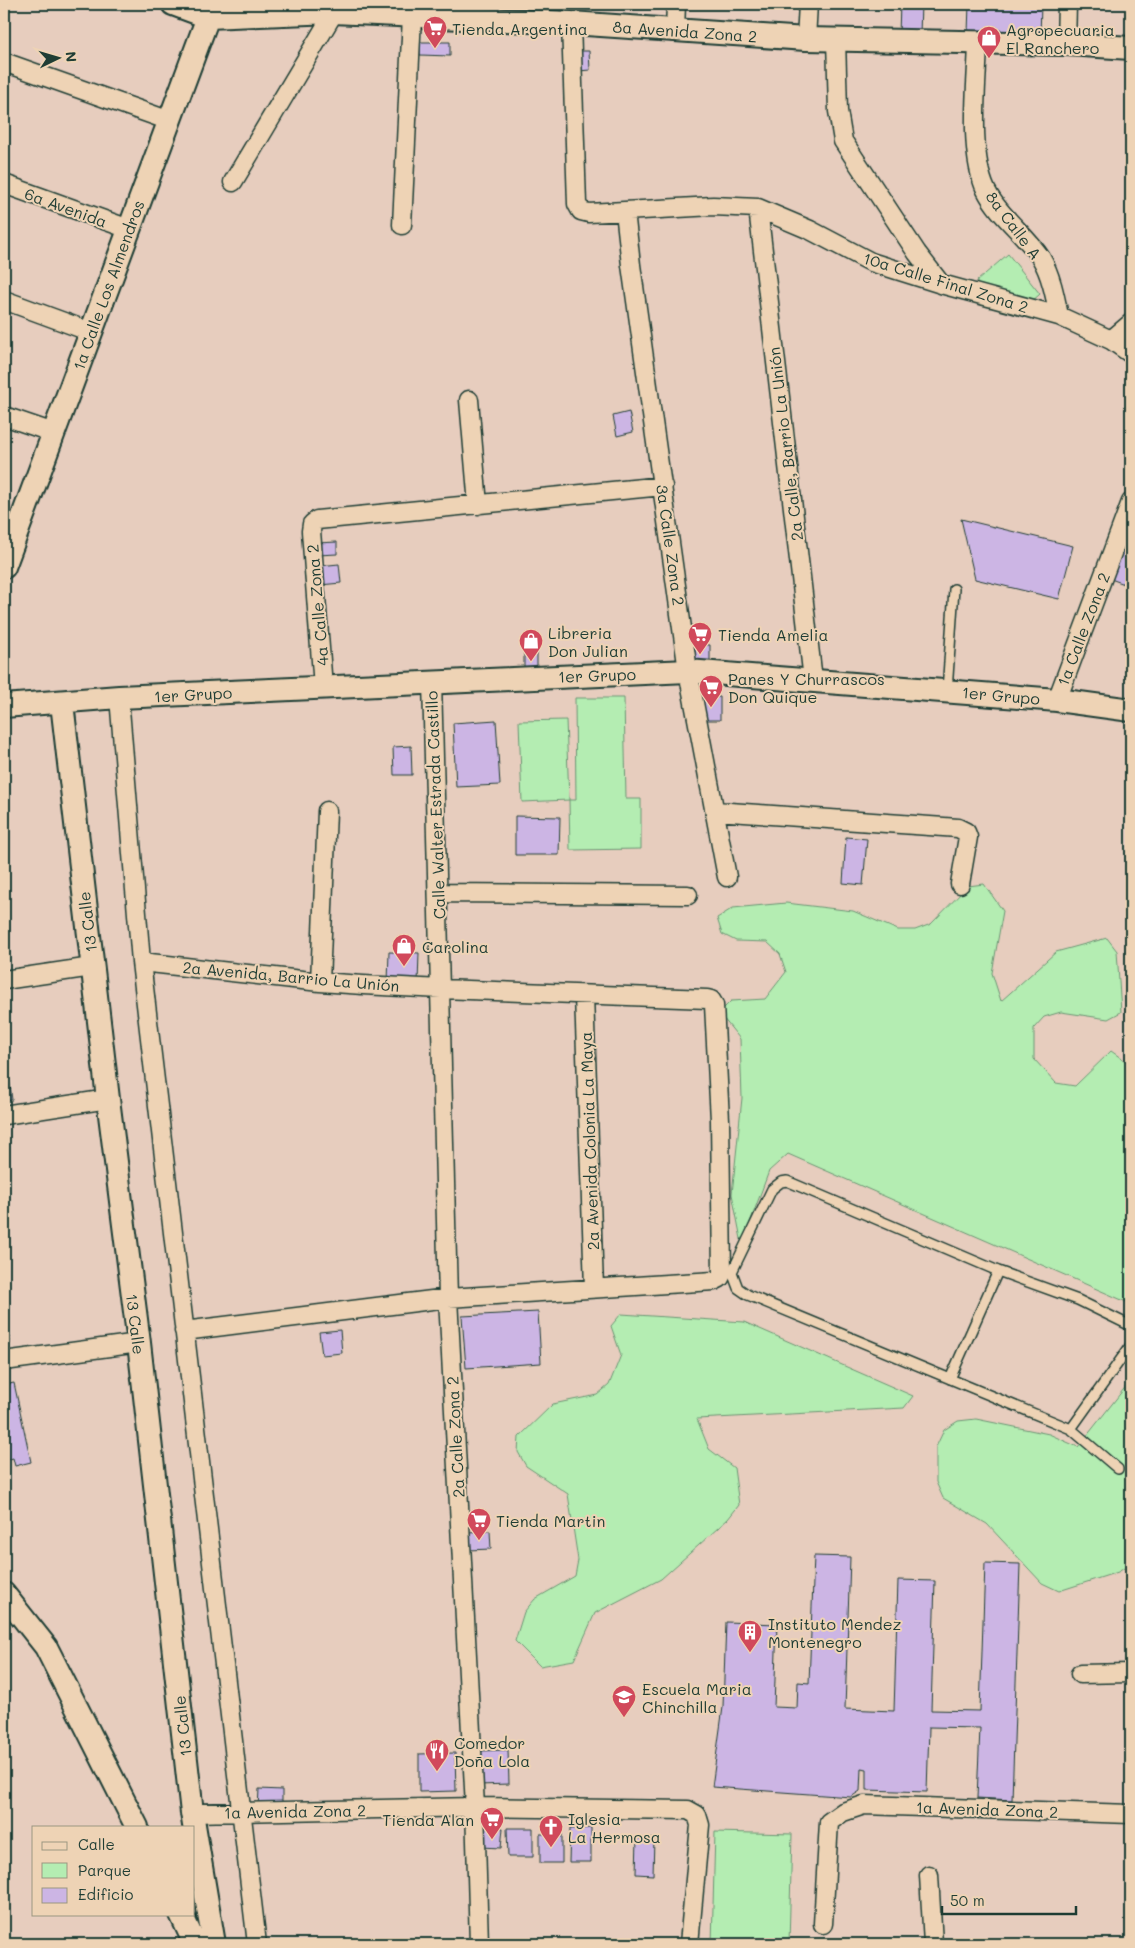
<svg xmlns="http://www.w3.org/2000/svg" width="1135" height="1948" font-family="Mali,sans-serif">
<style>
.green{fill:#b4edb2;stroke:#6a9573}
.building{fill:#ccb5e4;stroke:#1f3d34}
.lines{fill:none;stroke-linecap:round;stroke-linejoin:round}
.service-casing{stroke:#1f3d34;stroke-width:12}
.minor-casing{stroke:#1f3d34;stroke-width:21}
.tertiary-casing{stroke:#1f3d34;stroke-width:26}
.service{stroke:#eed3b5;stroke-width:9}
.minor{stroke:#eed3b5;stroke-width:18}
.tertiary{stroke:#eed3b5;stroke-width:22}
.labels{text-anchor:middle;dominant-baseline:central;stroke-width:4;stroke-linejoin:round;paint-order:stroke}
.poi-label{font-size:16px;fill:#1f3d34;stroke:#eed3b5;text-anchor:start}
.street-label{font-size:16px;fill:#1f3d34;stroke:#eed3b5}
</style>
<rect width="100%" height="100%" fill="#e7cdbe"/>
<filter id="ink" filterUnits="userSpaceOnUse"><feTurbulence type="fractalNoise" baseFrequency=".02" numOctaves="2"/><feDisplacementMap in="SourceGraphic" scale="10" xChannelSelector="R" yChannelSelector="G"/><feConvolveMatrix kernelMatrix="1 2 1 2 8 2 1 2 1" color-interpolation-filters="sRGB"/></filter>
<g filter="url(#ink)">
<path class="green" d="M1008 254 1040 294 1030 303 977 289V281Z
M575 698H624L626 799H641V849L570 850 569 800 522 802 519 721 566 720 569 800H576Z
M984 884 1003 911 992 973 1001 1001 1056 952 1107 938 1117 951 1121 1012 1108 1019 1061 1012 1044 1017 1034 1028V1059L1056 1083 1075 1086 1111 1051 1131 1065V1304L788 1154 769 1171 742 1244 732 1194 742 1098 740 1039 719 1013 731 1001 765 999 786 972 780 954 767 942 736 941 722 934 717 918 733 908 786 903 853 911 898 930H915L931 924 968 886Z
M621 1314 744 1322 913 1396 904 1408 697 1419 709 1449 734 1468 739 1505 728 1519 661 1579 595 1613 574 1660 540 1666 515 1641 524 1612 535 1599 575 1576 578 1560 568 1494 526 1466 518 1452 519 1437 553 1404 597 1395 609 1385 621 1355 611 1326Z
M1131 1380V1564L1118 1572 1059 1591 1042 1583 987 1524 943 1498 936 1482V1447L944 1430 958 1421 976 1419 1049 1434 1078 1447Z
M715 1832 792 1834 789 1944H712Z"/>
<path class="building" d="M900 4H921L920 34H899Z
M969 4H1041L1040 37 968 33Z
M420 42H450V56L420 55Z
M579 51H589L590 70 579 71Z
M629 412 633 432 617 436 613 416Z
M961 519 1073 546 1059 599 975 579Z
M1122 538 1131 541 1130 586 1108 578Z
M337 542V554L318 555 317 543Z
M339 564 341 583 320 585 319 566Z
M690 644 710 645V665H690Z
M537 647V676H524V648Z
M701 697H720V720H701Z
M496 720 500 785 456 787 453 723Z
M411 746 412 775H394L393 747Z
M515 816 560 817 559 855H515Z
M846 837 867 839 863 885 843 883Z
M389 952 419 953 418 983 388 982Z
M9 1077 12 1100 4 1101V1078Z
M6 1297 10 1344 4 1345V1298Z
M538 1312 541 1363 466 1368 462 1316Z
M340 1330 342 1353 322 1355 319 1332Z
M14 1383 31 1462 15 1466 13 1458 6 1460 4 1447V1385Z
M490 1531 491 1549 468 1550 467 1532Z
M814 1556 850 1557 845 1709 894 1711 898 1580 935 1581 931 1710 980 1711 985 1563 1020 1564 1012 1800 977 1798 980 1728 929 1727 927 1792 867 1790V1769L861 1768 860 1791 851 1797 712 1787 723 1707 726 1622 777 1624 774 1707 797 1708 798 1682 809 1683Z
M508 1750 509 1784 479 1785 478 1751Z
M455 1753 456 1791 419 1792V1754Z
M259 1789 282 1790V1810L258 1809Z
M483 1826 503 1828 501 1848 481 1847Z
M507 1828H533V1857H508Z
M591 1828V1862H569L570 1829Z
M540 1834H562V1863H540Z
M637 1838 654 1839 653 1875 636 1874Z"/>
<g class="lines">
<defs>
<path id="service" d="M947 691 954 589
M950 1379 998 1271
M1071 1429 1131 1345
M1118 1469 1071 1429 748 1295 738 1288 732 1272 772 1189 781 1182 787 1181 998 1271 1078 1300 1131 1326"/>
<path id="minor" d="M571 23 577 204 581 211 589 213 713 206 758 208 810 230 871 262 941 284 1059 316 1111 340 1131 354
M675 30 676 4
M806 39 808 4
M836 39 838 111 843 141 917 253 941 284
M978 43C977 86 968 151 986 190 999 216 1025 234 1041 258 1051 275 1055 296 1059 316
M1066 44 1067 4
M4 62 170 121
M233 182 339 4
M4 184 129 229
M758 208 813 680
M625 211 631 265 688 671 727 877
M402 225 412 16
M4 300 91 332
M1111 340 1131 323
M469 400 478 505
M4 416 54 433
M432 681 448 1298 475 1807 479 1944
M323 687 311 531 312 524 317 520 663 486
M119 697 141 962 257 1944
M1057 700 1131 502
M715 811 958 828 966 832 968 837 960 884
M438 893 688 895
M141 962 320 982 363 985 441 989 707 999 711 1000 714 1005 720 1120 722 1274 720 1278 714 1281 448 1298 184 1331
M4 980 92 967
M320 982 327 811
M584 995 594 1288
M4 1115 108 1099
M4 1361 139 1343
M1080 1674 1131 1673
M192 1813 475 1807 688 1810 697 1815 700 1825 689 1944
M929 1875 933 1944
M823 1924 829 1822 843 1812 864 1805 1131 1814"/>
<path id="tertiary" d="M173 4 208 17 333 12 571 23 806 39 1066 44 1131 48
M4 567 208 17
M62 703 108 1099 139 1343 192 1813 214 1944
M4 706 119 697 688 671 1057 700 1131 710
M4 1594 46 1647 137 1827
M181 1914 195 1944"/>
</defs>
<use href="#service" class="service-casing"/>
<use href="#minor" class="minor-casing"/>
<use href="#tertiary" class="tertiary-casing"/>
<use href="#service" class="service"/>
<use href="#minor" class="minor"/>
<use href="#tertiary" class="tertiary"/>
</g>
</g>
<defs>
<symbol id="supermarket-pin" viewBox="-11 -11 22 30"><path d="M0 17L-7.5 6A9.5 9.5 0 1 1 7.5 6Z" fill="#d1495b" stroke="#eed3b5"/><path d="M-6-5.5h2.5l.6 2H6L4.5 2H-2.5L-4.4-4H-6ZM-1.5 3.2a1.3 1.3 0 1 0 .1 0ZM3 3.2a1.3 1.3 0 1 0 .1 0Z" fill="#fff"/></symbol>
<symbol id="shop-pin" viewBox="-11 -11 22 30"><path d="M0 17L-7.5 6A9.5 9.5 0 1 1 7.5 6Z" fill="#d1495b" stroke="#eed3b5"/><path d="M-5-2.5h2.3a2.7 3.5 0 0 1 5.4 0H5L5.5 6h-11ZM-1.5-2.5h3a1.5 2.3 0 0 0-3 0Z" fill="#fff"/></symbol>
<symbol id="building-pin" viewBox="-11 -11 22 30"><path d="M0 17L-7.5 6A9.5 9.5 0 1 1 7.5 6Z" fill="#d1495b" stroke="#eed3b5"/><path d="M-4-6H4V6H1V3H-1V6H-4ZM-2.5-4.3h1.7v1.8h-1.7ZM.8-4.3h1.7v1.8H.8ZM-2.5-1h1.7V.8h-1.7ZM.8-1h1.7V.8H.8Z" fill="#fff"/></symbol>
<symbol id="school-pin" viewBox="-11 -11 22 30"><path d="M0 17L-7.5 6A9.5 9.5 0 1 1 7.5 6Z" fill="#d1495b" stroke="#eed3b5"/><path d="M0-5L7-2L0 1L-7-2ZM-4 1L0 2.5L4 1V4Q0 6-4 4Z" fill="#fff"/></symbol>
<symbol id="restaurant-pin" viewBox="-11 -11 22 30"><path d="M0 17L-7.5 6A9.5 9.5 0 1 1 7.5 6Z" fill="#d1495b" stroke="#eed3b5"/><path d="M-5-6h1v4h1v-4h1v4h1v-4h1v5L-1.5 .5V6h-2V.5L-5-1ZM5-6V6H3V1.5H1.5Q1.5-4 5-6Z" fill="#fff"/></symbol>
<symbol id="church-pin" viewBox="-11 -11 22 30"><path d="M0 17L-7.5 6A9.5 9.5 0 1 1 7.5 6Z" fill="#d1495b" stroke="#eed3b5"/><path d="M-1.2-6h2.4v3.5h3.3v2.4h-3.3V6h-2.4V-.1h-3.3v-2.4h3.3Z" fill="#fff"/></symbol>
</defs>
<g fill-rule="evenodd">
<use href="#supermarket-pin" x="421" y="14" width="28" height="38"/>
<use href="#shop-pin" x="975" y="24" width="28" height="38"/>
<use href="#supermarket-pin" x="686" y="620" width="28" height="38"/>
<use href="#shop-pin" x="517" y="627" width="28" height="38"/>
<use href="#supermarket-pin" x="697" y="673" width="28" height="38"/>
<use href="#shop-pin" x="390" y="932" width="28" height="38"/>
<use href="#supermarket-pin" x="465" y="1506" width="28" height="38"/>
<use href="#building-pin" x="736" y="1618" width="28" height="38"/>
<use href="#school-pin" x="610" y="1683" width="28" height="38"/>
<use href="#restaurant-pin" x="423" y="1737" width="28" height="38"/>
<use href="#supermarket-pin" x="478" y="1805" width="28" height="38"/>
<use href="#church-pin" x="537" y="1813" width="28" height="38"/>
</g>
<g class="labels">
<g class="poi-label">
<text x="452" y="28">Tienda Argentina</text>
<text x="1006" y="29">Agropecuaria<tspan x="1006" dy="18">El Ranchero</tspan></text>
<text x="548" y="632">Libreria<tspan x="548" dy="18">Don Julian</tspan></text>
<text x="718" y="634">Tienda Amelia</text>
<text x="728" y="678">Panes Y Churrascos<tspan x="728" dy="18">Don Quique</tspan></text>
<text x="422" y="946">Carolina</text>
<text x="496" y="1520">Tienda Martin</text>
<text x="768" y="1623">Instituto Mendez<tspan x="768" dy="18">Montenegro</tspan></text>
<text x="642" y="1688">Escuela Maria<tspan x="642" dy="18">Chinchilla</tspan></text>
<text x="454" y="1742">Comedor<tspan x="454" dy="18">Doña Lola</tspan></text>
<text x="568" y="1818">Iglesia<tspan x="568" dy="18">La Hermosa</tspan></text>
<text x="474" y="1819" text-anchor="end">Tienda Alan</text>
</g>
<g class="street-label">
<text transform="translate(685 31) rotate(4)">8a Avenida Zona 2</text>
<text transform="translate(66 207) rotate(20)">6a Avenida</text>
<text transform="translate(1014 225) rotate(53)">8a Calle A</text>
<text transform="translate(946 282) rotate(17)">10a Calle Final Zona 2</text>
<text transform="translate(108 285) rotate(-70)">1a Calle Los Almendros</text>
<text transform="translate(785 444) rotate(-97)">2a Calle, Barrio La Unión</text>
<text transform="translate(671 545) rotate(82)">3a Calle Zona 2</text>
<text transform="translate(317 605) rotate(-95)">4a Calle Zona 2</text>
<text transform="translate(1083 629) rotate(-69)">1a Calle Zona 2</text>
<text transform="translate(597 675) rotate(-2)">1er Grupo</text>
<text transform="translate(193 694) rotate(-3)">1er Grupo</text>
<text transform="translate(1001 695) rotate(5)">1er Grupo</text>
<text transform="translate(435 805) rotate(-92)">Calle Walter Estrada Castillo</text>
<text transform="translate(87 922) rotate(-97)">13 Calle</text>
<text transform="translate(291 976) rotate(5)">2a Avenida, Barrio La Unión</text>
<text transform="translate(589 1141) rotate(-92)">2a Avenida Colonia La Maya</text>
<text transform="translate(136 1324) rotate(83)">13 Calle</text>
<text transform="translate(455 1437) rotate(-93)">2a Calle Zona 2</text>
<text transform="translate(182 1726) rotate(-96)">13 Calle</text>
<text transform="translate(987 1809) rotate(2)">1a Avenida Zona 2</text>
<text transform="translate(295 1811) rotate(-1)">1a Avenida Zona 2</text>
</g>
</g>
<rect width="1135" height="1948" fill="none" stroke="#eed3b5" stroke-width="20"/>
<rect x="10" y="10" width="1115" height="1928" fill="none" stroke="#1f3d34" stroke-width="2" filter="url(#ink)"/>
<rect x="32" y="1826" width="162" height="90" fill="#eed3b5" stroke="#9b9781"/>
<rect x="42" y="1842" width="25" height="8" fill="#eed3b5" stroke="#9b9781"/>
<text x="78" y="1850" font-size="15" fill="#1f3d34">Calle</text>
<rect x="42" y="1863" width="25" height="15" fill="#b4edb2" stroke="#9b9781"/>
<text x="78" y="1876" font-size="15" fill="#1f3d34">Parque</text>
<rect x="42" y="1888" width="25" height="15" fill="#ccb5e4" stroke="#9b9781"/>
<text x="78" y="1900" font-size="15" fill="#1f3d34">Edificio</text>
<g transform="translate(58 58) rotate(85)" stroke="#eed3b5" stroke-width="4" paint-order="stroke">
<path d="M0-4L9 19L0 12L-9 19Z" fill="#1f3d34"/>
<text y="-8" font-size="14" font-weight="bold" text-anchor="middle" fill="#1f3d34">N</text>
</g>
<path d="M942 1906v8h134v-8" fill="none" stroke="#1f3d34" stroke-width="2.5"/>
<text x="950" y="1906" font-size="15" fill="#1f3d34" stroke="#eed3b5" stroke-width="4" paint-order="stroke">50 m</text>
</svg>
